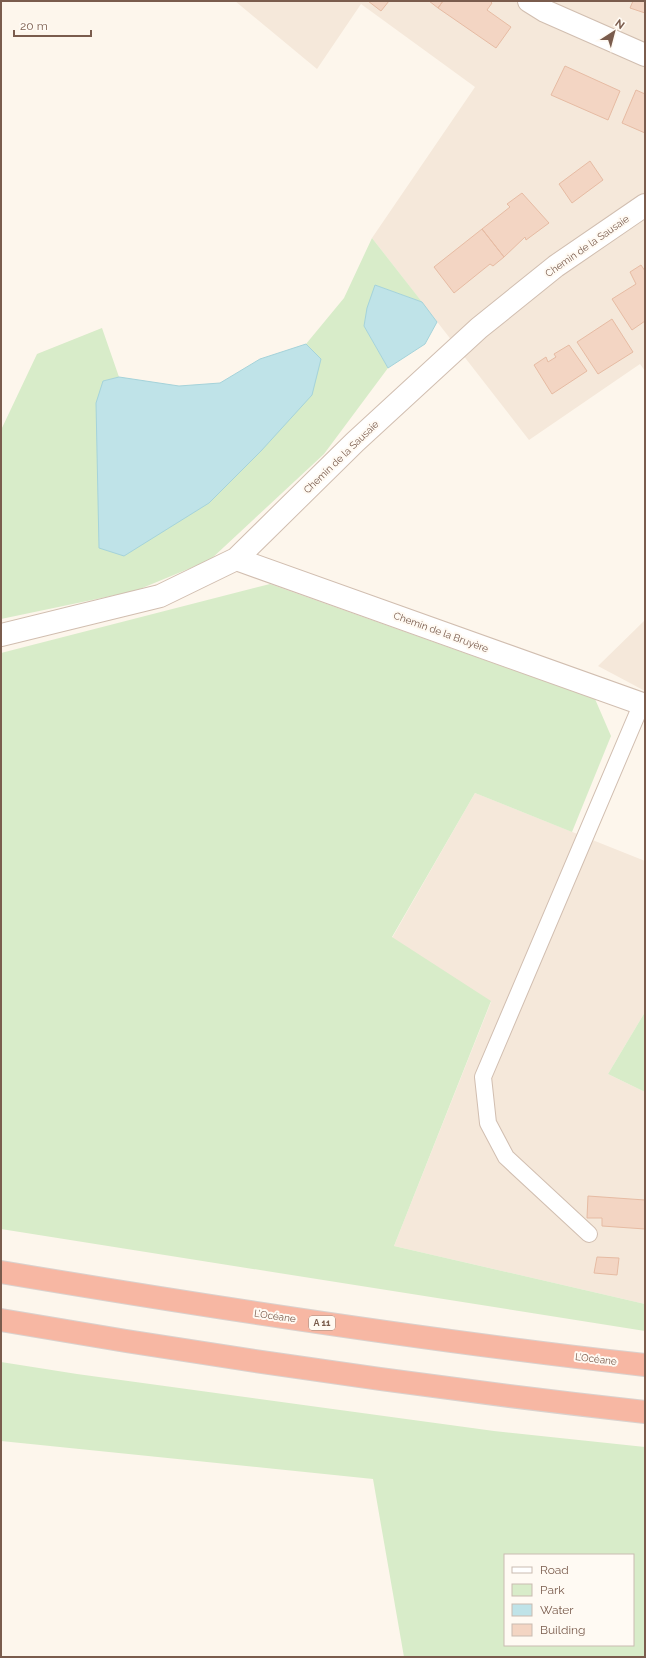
<svg xmlns="http://www.w3.org/2000/svg" width="646" height="1658" font-family="Raleway,sans-serif">
<style>
.residential{fill:#f5e8da}
.green{fill:#d8ecc9;fill-rule:evenodd}
.water{fill:#bfe3e8;stroke:#a5d3da}
.building{fill:#f3d5c3;stroke:#e6bba3}
.lines{fill:none;stroke-linecap:round;stroke-linejoin:round}
.service-casing{stroke:#d1beb0;stroke-width:18}
.minor-casing{stroke:#d1beb0;stroke-width:24}
.motorway-casing{stroke:#dad1cd;stroke-width:24}
.service{stroke:#fff;stroke-width:16}
.minor{stroke:#fff;stroke-width:22}
.motorway{stroke:#f7b7a3;stroke-width:22}
.labels{text-anchor:middle;dominant-baseline:central;stroke-width:4;stroke-linejoin:round;paint-order:stroke}
.shield{fill:#fffaf3;stroke:#a28b7f;stroke-width:1}
.shield-label{font-size:9px;font-weight:bold;fill:#7a5c4d}
.street-label{font-size:10px;fill:#7a5c4d;stroke:#fffaf3}
</style>
<rect width="100%" height="100%" fill="#fdf6ec"/>
<path class="residential" d="M235 1H645V371L640 364 529 440 372 238 475 87 361 4 317 69Z
M645 620V691L598 666Z
M475 793 645 861V1012L608 1074 645 1092V1304L394 1246 491 1002 392 938Z"/>
<path class="green" d="M372 238 422 302 375 285 364 326 388 368 324 454 210 560 135 591 1 619V430L37 354 102 328 119 377 103 381 99 548 321 359 306 344 344 298Z
M270 584 595 699 611 736 572 832 475 793 392 937 491 1001 394 1246 645 1304V1331L1 1229V653Z
M645 1012V1092L608 1074Z
M1 1362 77 1374 494 1431 645 1447V1657H404L373 1479 1 1441ZM505 1555H633V1645H505Z"/>
<path class="water" d="M375 285 422 302 437 322 425 344 388 368 364 326 367 308Z
M306 344 321 359 312 395 261 451 209 503 124 556 99 548 96 403 103 381 119 377 179 386 220 383 260 359Z"/>
<path class="building" d="M368 1H389L381 11Z
M429 1H443L438 8Z
M443 1H490L492 3 487 10 511 27 496 48 438 8Z
M633 1H645V13L630 8Z
M565 66 620 91 608 120 551 95Z
M636 90 645 94V133L622 123Z
M590 161 603 180 572 203 559 184Z
M522 193 549 223 526 240 525 237 504 257 482 229 510 207 507 204Z
M482 229 504 257 493 266 490 264 454 293 434 267Z
M641 265 645 271V321L632 330 612 299 636 284 630 272Z
M612 319 633 352 598 374 577 342Z
M569 345 587 371 552 394 534 365 546 357 548 362 556 357 554 354Z
M588 1196 645 1200V1229L602 1226V1218H587Z
M597 1257 619 1258 617 1275 594 1273Z"/>
<g class="lines">
<defs>
<path id="service" d="M589 1234 506 1157 488 1123 483 1077 642 703"/>
<path id="minor" d="M529 1 545 11 645 55
M236 559 645 705
M1 635 160 596 236 559 355 442 479 328 556 266 645 205"/>
<path id="motorway" d="M1 1272C215 1308 429 1341 645 1365
M1 1320C214 1357 430 1388 645 1412"/>
</defs>
<use href="#service" class="service-casing"/>
<use href="#minor" class="minor-casing"/>
<use href="#motorway" class="motorway-casing"/>
<use href="#service" class="service"/>
<use href="#minor" class="minor"/>
<use href="#motorway" class="motorway"/>
</g>
<g class="labels">
<rect class="shield" x="309" y="1316" width="26" height="14" rx="3"/>
<g class="shield-label">
<text x="322" y="1323">A 11</text>
</g>
<g class="street-label">
<text transform="translate(587 246) rotate(-35)">Chemin de la Sausaie</text>
<text transform="translate(341 457) rotate(-44)">Chemin de la Sausaie</text>
<text transform="translate(441 632) rotate(20)">Chemin de la Bruyère</text>
<text transform="translate(275 1316) rotate(8)">L’Océane</text>
<text transform="translate(596 1359) rotate(7)">L’Océane</text>
</g>
</g>
<rect width="646" height="1658" fill="none" stroke="#7a5c4d" stroke-width="4"/>
<rect x="504" y="1554" width="130" height="92" fill="#fffaf3" stroke="#cabbb1"/>
<rect x="512" y="1567" width="20" height="6" fill="#ffffff" stroke="#cabbb1"/>
<text x="540" y="1574" font-size="12" fill="#7a5c4d">Road</text>
<rect x="512" y="1584" width="20" height="12" fill="#d8ecc9" stroke="#cabbb1"/>
<text x="540" y="1594" font-size="12" fill="#7a5c4d">Park</text>
<rect x="512" y="1604" width="20" height="12" fill="#bfe3e8" stroke="#cabbb1"/>
<text x="540" y="1614" font-size="12" fill="#7a5c4d">Water</text>
<rect x="512" y="1624" width="20" height="12" fill="#f3d5c3" stroke="#cabbb1"/>
<text x="540" y="1634" font-size="12" fill="#7a5c4d">Building</text>
<g transform="translate(614 32) rotate(36)" stroke="#fffaf3" stroke-width="3" paint-order="stroke">
<path d="M0-3L7 15L0 10L-7 15Z" fill="#7a5c4d"/>
<text y="-6" font-size="11" font-weight="bold" text-anchor="middle" fill="#7a5c4d">N</text>
</g>
<path d="M14 30v6h77v-6" fill="none" stroke="#7a5c4d" stroke-width="2"/>
<text x="20" y="30" font-size="12" fill="#7a5c4d" stroke="#fffaf3" stroke-width="3" paint-order="stroke">20 m</text>
</svg>
